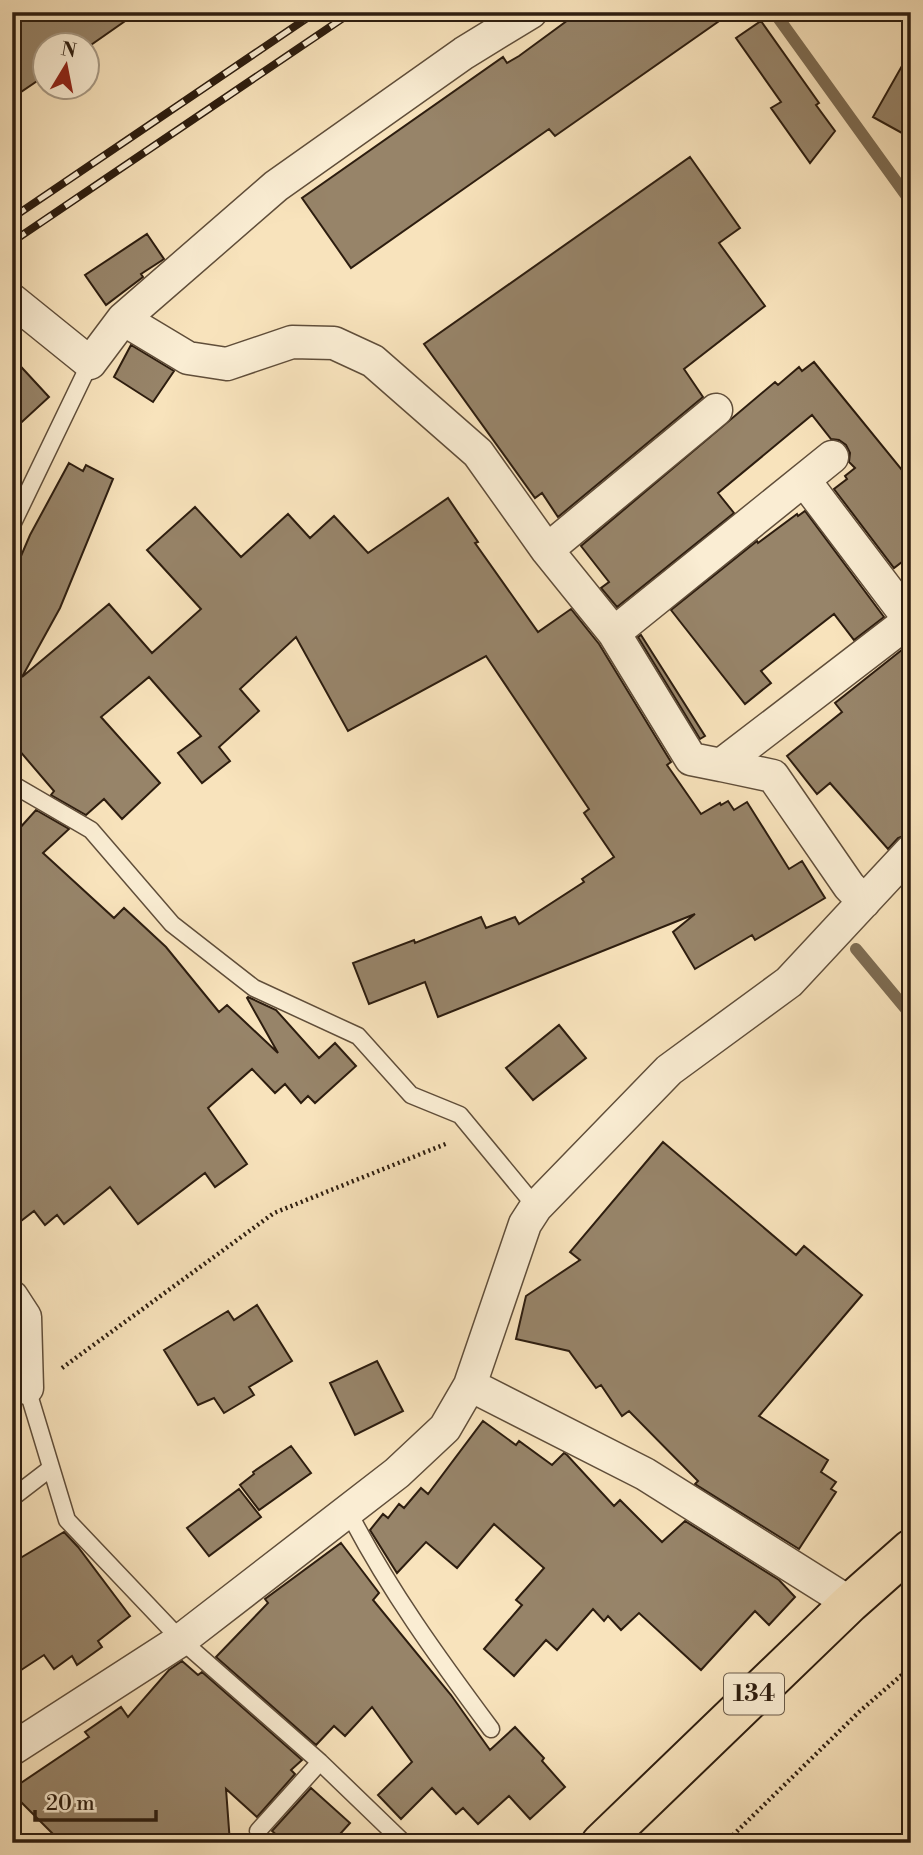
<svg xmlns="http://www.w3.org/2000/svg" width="923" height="1855" font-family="'Libre Bodoni',serif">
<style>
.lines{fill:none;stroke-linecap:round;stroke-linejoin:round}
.stream{stroke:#7d6c53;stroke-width:12}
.building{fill:#978469;stroke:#2d1d0f;stroke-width:2}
.lane-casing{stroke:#604e3a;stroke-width:19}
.street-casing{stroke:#604e3a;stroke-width:35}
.highway-casing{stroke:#2d1d0f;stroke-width:42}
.path{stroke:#2d1d0f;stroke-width:4.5;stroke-dasharray:2 3.5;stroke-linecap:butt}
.lane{stroke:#faedd3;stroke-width:16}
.street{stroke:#faedd3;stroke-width:32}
.highway{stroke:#f8e3bc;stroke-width:38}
.rail-casing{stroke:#2d1d0f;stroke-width:8}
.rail{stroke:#faedd3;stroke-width:5;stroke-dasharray:16;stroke-linecap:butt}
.labels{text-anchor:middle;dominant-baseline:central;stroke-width:6;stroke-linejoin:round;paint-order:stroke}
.shield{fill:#faedd3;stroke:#6a5b4a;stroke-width:2}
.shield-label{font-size:24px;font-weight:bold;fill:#2d1d0f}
</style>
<rect width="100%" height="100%" fill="#f8e3bc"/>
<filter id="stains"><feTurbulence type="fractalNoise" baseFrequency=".00286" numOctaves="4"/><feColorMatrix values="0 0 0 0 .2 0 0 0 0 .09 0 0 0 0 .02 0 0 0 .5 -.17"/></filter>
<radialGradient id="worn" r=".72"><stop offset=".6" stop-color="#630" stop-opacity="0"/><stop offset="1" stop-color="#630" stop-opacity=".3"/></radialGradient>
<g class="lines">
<path class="stream" d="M774 12 911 202
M856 949 911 1015"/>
</g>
<path class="building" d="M12 12H138L88 47 46 46V75L12 98Z
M579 12H732L555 136 549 129 351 268 302 198 503 57 507 63 519 56Z
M761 21 819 103 816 105 835 131 810 163 771 108 781 102 736 38Z
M911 50V138L873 117Z
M690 157 740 228 719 243 765 306 684 369 703 397 558 517 542 493 535 498 424 344Z
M147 234 164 259 141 274 143 277 106 305 85 275Z
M131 345 174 371 153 402 114 377Z
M12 357 49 397 12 431Z
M814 362 911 481V555L894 568 834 489 847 479 845 476 855 468 849 462 850 453 846 445 839 440 831 439 812 415 718 493 734 513 617 607 601 588 609 582 581 546 775 382 778 385 799 367 802 371Z
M69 463 83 471 86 465 113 479 60 608 22 677 109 604 152 653 201 609 147 550 195 507 241 557 288 514 310 538 334 516 368 553 448 498 478 542 475 543 538 632 571 609 599 644 671 762 667 765 701 814 720 803 721 805 728 801 734 810 747 802 789 869 802 861 825 898 755 940 752 935 695 969 673 932 695 914 438 1017 425 982 369 1004 353 963 414 940 415 943 481 917 486 928 515 917 519 924 584 882 582 879 614 857 584 813 589 809 486 656 348 731 296 637 240 689 259 711 219 747 230 761 202 783 178 753 201 736 149 677 101 717 160 783 122 819 104 799 86 815 51 795 54 791 12 742V577L30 535Z
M805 511 884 617 854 640 834 614 761 671 771 683 745 704 671 610 757 541 758 543 797 514 798 516Z
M641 635 705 736 700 739 638 637Z
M908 645 911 646V833L898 838 888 849 830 783 817 794 787 756 842 712 835 703Z
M36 810 69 829 43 853 114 918 124 908 166 947 219 1012 227 1005 278 1053 247 998 248 997 276 1010 319 1058 335 1043 356 1066 315 1103 308 1096 301 1103 285 1084 275 1093 252 1069 208 1108 247 1164 215 1187 205 1173 138 1224 110 1187 64 1224 57 1215 45 1225 34 1211 12 1228V825L18 830Z
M559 1025 586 1058 533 1100 506 1068Z
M663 1142 796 1255 804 1246 862 1295 759 1416 828 1460 821 1472 836 1482 831 1489 836 1492 799 1549 695 1484 698 1481 629 1411 622 1416 601 1385 596 1388 569 1351 516 1339 526 1296 580 1260 570 1252Z
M257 1305 292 1361 249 1387 254 1395 224 1413 214 1398 198 1405 164 1350 228 1311 234 1320Z
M377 1361 403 1411 355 1435 330 1383Z
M483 1421 516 1445 519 1441 552 1465 564 1453 567 1455 614 1506 620 1500 662 1542 685 1521 779 1580 795 1597 769 1625 755 1611 701 1670 639 1613 621 1630 608 1616 604 1621 593 1609 557 1650 546 1640 514 1676 484 1649 522 1605 516 1600 544 1568 494 1524 457 1568 426 1542 397 1573 370 1530 383 1514 388 1518 399 1504 404 1508 421 1488 428 1494Z
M291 1446 311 1473 259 1510 240 1485 254 1474 253 1472Z
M239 1489 261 1517 209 1556 187 1528Z
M64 1532 78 1547 130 1616 98 1641 102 1647 77 1665 72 1656 54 1669 44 1655 12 1676V1563Z
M341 1543 379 1593 373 1600 451 1695 490 1750 515 1727 544 1758 542 1761 565 1787 530 1819 509 1796 478 1824 463 1808 456 1814 432 1788 401 1819 378 1795 412 1762 372 1707 345 1736 334 1726 316 1745 216 1657 268 1603 265 1599Z
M182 1661 198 1675 202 1672 302 1760 291 1770 295 1774 257 1817 226 1789 230 1843H62L12 1793V1789L89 1737 85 1732 121 1707 128 1717 169 1670Z
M311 1788 350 1823 332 1843H286L272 1831Z"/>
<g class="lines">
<defs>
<path id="lane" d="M12 525 90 363
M12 784 91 830 172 924 254 988 358 1036 411 1095 460 1115 536 1207
M27 1388 67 1520 181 1640 320 1762 404 1843
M12 1498 51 1468
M348 1511C388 1589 439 1659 491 1729
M258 1831 320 1762"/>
<path id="street" d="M12 300 90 363 123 319 188 358 227 364 292 342 334 343 373 361 478 453 547 550 614 633 691 759 721 765 910 620 804 480
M123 319 276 186 464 53 531 12
M547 550 716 410
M614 633 832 457
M721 765 773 776 849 886 864 902
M12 1297 25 1317 27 1388
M470 1385 645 1474 850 1603
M12 1749 181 1640 397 1473 445 1428 470 1385 525 1224 536 1207 669 1070 789 982 911 851"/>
<path id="highway" d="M601 1843 850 1603 911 1549"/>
</defs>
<use href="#lane" class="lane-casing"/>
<use href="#street" class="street-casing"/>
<use href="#highway" class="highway-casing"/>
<path class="path" d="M62 1368 274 1213 448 1143
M725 1843 860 1711 911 1667"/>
<use href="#lane" class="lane"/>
<use href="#street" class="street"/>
<use href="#highway" class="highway"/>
<defs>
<path id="rail" d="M12 218 316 12
M12 242 352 12"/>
</defs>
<use href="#rail" class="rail-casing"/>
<use href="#rail" class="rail"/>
</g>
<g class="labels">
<rect class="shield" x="724" y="1673.5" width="60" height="41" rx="5"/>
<g class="shield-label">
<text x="754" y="1694">134</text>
</g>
</g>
<rect width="923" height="1855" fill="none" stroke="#f8e3bc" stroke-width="42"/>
<rect x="14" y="14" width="895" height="1827" fill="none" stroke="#2d1d0f" stroke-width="3.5"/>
<rect x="21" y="21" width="881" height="1813" fill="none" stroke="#2d1d0f" stroke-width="2"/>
<g transform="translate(66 66) rotate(10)"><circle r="33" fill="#faedd3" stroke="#a89a85" stroke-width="2"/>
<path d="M0-5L12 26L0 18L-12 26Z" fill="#8f2418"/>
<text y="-10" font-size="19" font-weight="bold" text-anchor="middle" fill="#2d1d0f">N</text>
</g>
<path d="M35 1810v10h121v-10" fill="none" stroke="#2d1d0f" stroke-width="3.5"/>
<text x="46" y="1810" font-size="21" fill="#2d1d0f" stroke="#faedd3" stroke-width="5" paint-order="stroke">20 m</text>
<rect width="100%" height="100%" filter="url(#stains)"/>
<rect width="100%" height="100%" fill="url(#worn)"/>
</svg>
